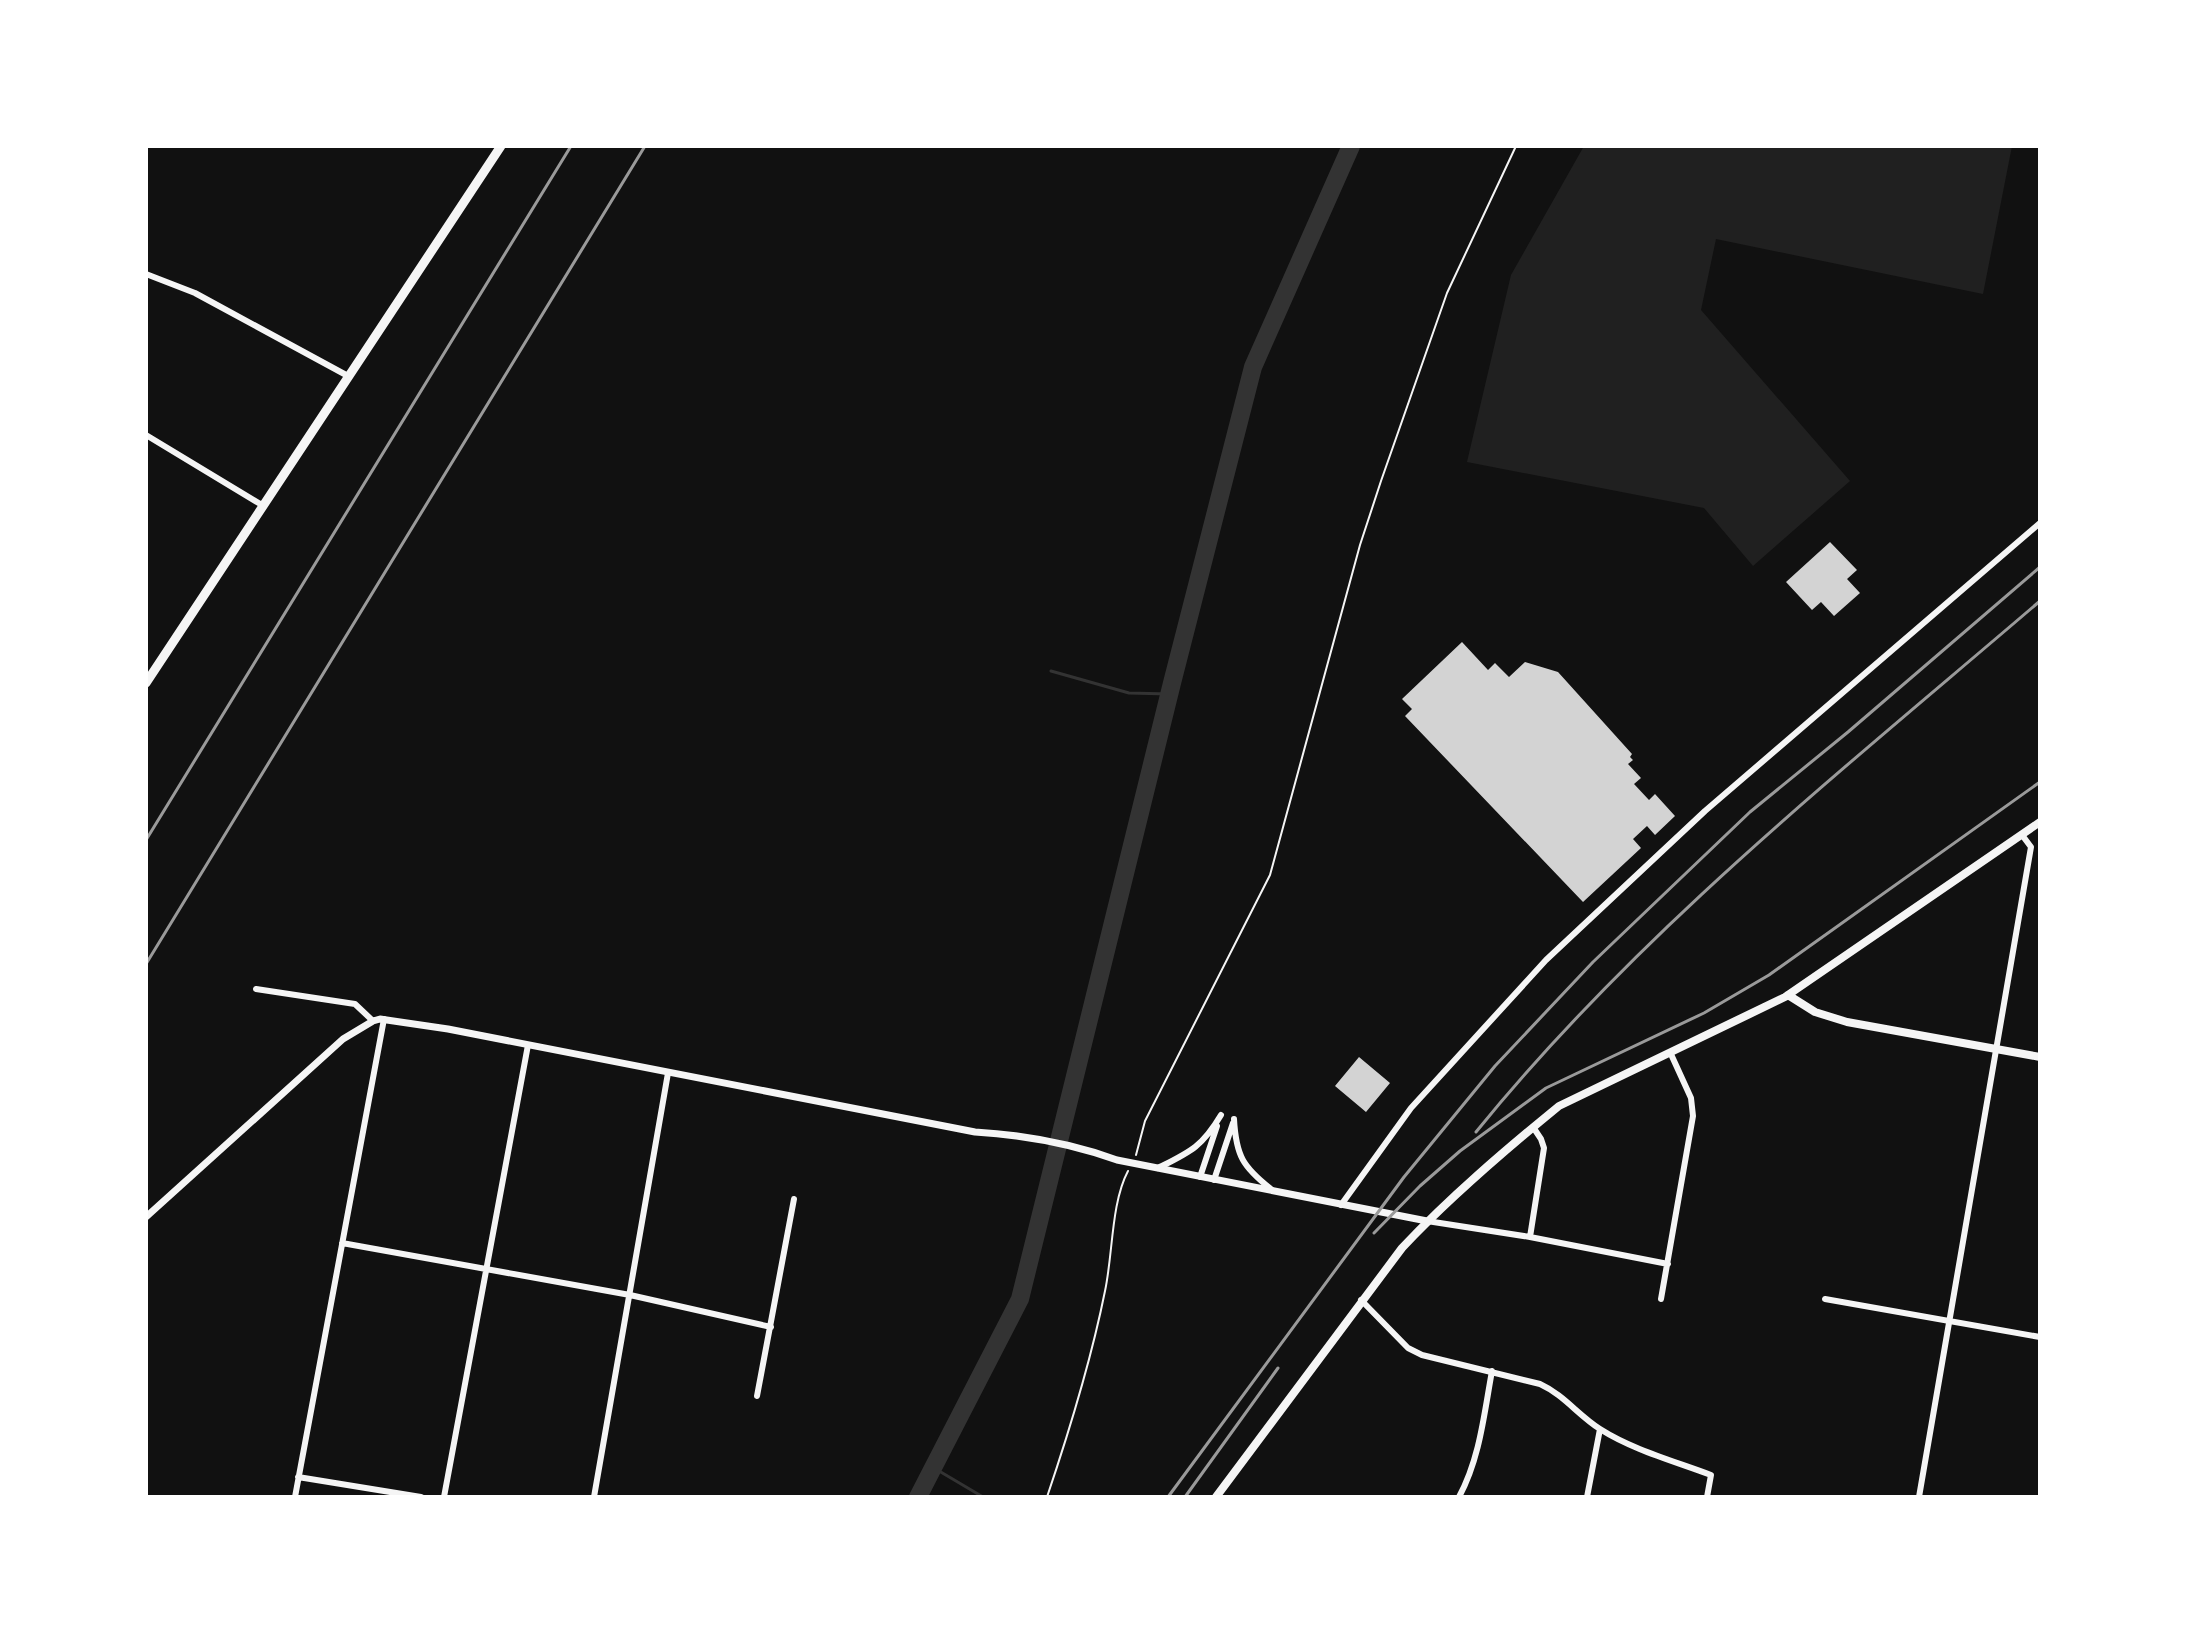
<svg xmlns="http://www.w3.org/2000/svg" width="2186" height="1643" font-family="'Noto Sans',sans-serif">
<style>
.green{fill:#202020}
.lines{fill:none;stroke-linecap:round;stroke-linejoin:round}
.stream{stroke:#333;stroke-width:3}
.river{stroke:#333;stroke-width:18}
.building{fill:#d3d3d3}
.path{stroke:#f5f5f5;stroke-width:2}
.minor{stroke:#f5f5f5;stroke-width:6}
.tertiary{stroke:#f5f5f5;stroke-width:7}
.secondary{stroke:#f5f5f5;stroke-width:8}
.primary{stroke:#f5f5f5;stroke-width:9}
.rail{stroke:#9a9a9a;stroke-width:3}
</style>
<rect width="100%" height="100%" fill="#111"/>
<path class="green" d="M1584 146H2012L1983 294 1716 239 1701 310 1850 481 1753 566 1704 508 1467 462 1511 275Z"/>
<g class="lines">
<path class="stream" d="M1051 671 1129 693 1169 694
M934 1468 983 1497"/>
<path class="river" d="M918 1497 1020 1299 1172 683 1253 367 1351 146"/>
</g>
<path class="building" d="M1830 542 1857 570 1847 579 1860 593 1834 616 1821 602 1812 610 1786 582Z
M1462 642 1488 670 1495 663 1509 677 1525 662 1558 672 1632 754 1630 757 1633 760 1628 764 1641 778 1634 784 1649 800 1655 794 1675 816 1655 835 1647 826 1633 839 1641 848 1583 902 1405 716 1412 709 1402 699Z
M1359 1057 1390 1083 1366 1112 1335 1086Z"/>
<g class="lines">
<path class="path" d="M1136 1155 1145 1121 1270 875 1360 545 1381 481 1447 293 1516 146
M1047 1497C1070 1429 1091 1361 1105 1291 1113 1254 1111 1203 1128 1171"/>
<path class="minor" d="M146 274 195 293 348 376
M146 435 262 505
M256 989 355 1004 373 1021
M1234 1119C1236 1156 1243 1167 1271 1189
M1158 1168C1190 1152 1202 1147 1221 1115
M1200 1177 1217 1126
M1214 1180 1233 1123
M1341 1205 1411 1108 1546 960 1705 811 2040 523
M1427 1221 1530 1237 1668 1264
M1530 1237 1544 1148 1541 1139 1533 1127
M342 1243 630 1295 771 1327
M1661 1299 1693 1116 1691 1098 1670 1052
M1825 1299 2040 1337
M1361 1300 1408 1348 1422 1355 1540 1384C1564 1395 1578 1415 1600 1429 1633 1450 1674 1461 1711 1475L1707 1497
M757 1396 794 1199
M298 1477 421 1497
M295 1497 384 1019
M444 1497 528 1045
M594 1497 668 1073
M1459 1497C1480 1458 1484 1414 1492 1371
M1587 1497 1600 1429
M1919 1497 2031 847 2022 835"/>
<path class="tertiary" d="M146 1217 343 1039 373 1021 380 1019 448 1029 975 1132C1025 1135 1070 1143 1117 1160L1427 1221"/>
<path class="secondary" d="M1788 995 1815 1012 1847 1022 2040 1057
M1216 1497 1402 1248C1450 1197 1504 1151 1559 1106L1785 997 2040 822"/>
<path class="primary" d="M146 683 501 146"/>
<path class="rail" d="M146 840 571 146
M146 964 645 146
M1476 1132C1639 931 1844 769 2040 601
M1374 1233 1420 1186 1460 1151 1546 1088 1704 1013 1769 975 2040 782
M1168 1497 1404 1177 1495 1066 1593 962 1750 812 1848 732 2040 567
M1185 1497 1278 1368"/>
</g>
<rect width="2186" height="1643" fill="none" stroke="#ffffff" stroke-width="296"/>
</svg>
